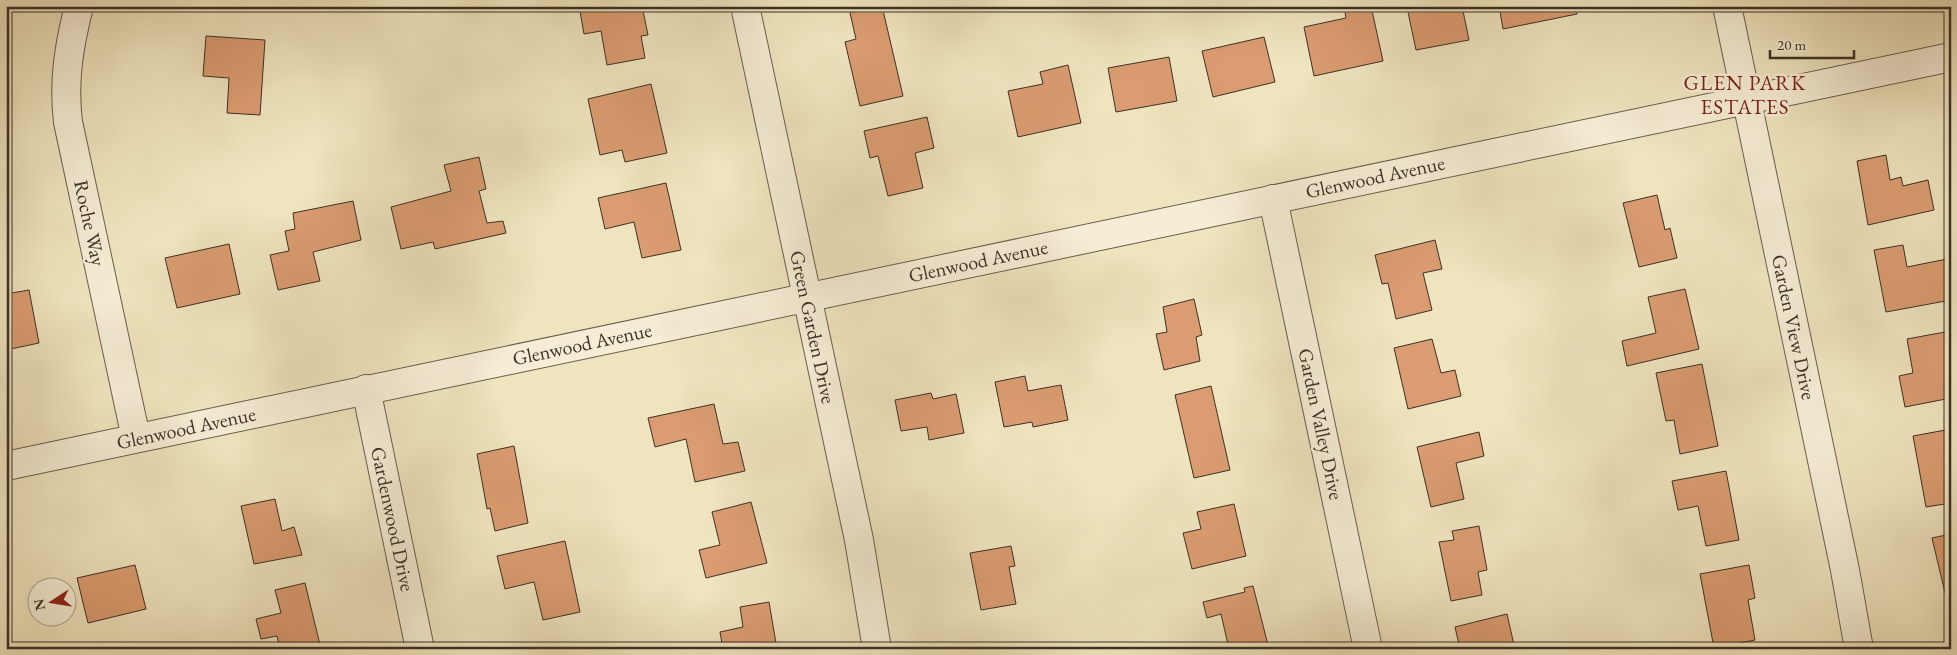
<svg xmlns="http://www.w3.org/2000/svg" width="1957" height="655" font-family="'EB Garamond',serif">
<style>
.building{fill:#da9c70;stroke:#3b3128}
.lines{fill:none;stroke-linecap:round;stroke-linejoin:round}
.minor-casing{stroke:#685e4e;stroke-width:30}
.tertiary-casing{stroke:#685e4e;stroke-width:30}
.minor{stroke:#f5edd5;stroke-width:28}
.tertiary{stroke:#f5edd5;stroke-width:28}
.labels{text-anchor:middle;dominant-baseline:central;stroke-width:5;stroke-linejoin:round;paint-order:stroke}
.street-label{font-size:20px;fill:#3b3128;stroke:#f5edd5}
.neighbourhood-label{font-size:21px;letter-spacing:1px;fill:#7a1f14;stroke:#f5edd5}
</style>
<rect width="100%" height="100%" fill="#efe4be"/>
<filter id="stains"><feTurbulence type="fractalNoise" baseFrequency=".004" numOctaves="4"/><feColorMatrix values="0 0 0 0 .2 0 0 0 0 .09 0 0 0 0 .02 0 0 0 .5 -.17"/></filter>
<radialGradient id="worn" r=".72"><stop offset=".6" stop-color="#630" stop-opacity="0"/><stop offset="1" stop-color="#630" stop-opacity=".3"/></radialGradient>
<path class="building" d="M579 6H642L648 35 641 36 645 58 607 65 601 31 584 34Z
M878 6H882L903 96 860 106 845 42 856 39 850 13Z
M1344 6H1371L1383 61 1314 76 1304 27 1346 18Z
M1441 6H1462L1469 40 1416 50 1408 12Z
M1499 6H1575L1577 14 1503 29Z
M1627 6H1657L1627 12Z
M206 36 265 40 260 115 227 113 229 78 203 76Z
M1264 37 1275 82 1213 97 1202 51Z
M1169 57 1177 101 1116 112 1108 68Z
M1068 65 1081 123 1018 137 1008 91 1043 84 1040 72Z
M651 84 667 153 625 162 622 150 600 155 588 99Z
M927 117 934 148 915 153 923 188 888 196 878 156 870 158 864 131Z
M1886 155 1890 180 1901 177 1903 186 1928 180 1934 210 1868 225 1857 161Z
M479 157 486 189 479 191 487 223 503 221 506 233 435 249 433 242 401 249 391 207 451 191 444 165Z
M666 183 681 250 642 258 634 222 605 229 598 198Z
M1657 195 1665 230 1670 228 1677 258 1639 267 1623 203Z
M353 201 361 240 313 252 320 281 278 290 270 255 289 251 285 231 295 229 293 213Z
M1435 240 1442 269 1423 273 1432 310 1396 319 1388 283 1382 284 1375 255Z
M229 244 240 294 177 308 165 258Z
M1903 245 1907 267 1947 259 1951 280V300L1886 312 1874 250Z
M1685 289 1699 349 1627 366 1622 341 1656 333 1648 297Z
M29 290 39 343 6 350V294Z
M1194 299 1202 335 1196 337 1200 361 1164 370 1156 334 1167 332 1163 307Z
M1945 332 1948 342H1951V398L1905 407 1899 376 1913 373 1907 339Z
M1432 339 1441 373 1455 370 1461 396 1408 409 1394 348Z
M1702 364 1718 446 1680 454 1674 420 1666 421 1656 373Z
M1025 376 1028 391 1061 385 1068 420 1033 427 1032 422 1004 427 995 382Z
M1211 386 1230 470 1194 478 1175 395Z
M931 393 933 399 956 394 964 433 929 440 927 427 901 431 895 400Z
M714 404 723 444 738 442 745 471 695 482 686 439 655 447 648 418Z
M1951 429V503L1926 507 1913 436Z
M1479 432 1484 456 1456 463 1464 499 1431 507 1417 447Z
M514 446 528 523 495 531 490 508 487 509 477 454Z
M1726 471 1739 540 1706 546 1698 506 1678 510 1672 481Z
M275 499 282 531 294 527 302 555 254 564 241 506Z
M751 502 767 563 706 578 699 550 720 545 712 512Z
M1234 504 1246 556 1192 569 1183 533 1201 529 1197 512Z
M1479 526 1487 570 1478 572 1482 595 1451 601 1439 542 1454 540 1452 531Z
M1951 534V596L1946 597 1932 538Z
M565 541 580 612 543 620 534 582 505 589 497 556Z
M1011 546 1015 566 1009 567 1016 604 981 610 970 553Z
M135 565 146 609 88 623 77 578Z
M1749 565 1755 598 1748 600 1755 640 1714 648 1700 574Z
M305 583 321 649H280L277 636 261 639 256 619 281 613 275 590Z
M1253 586 1268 645 1254 649H1229L1221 614 1207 618 1203 602 1245 592 1244 588Z
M769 602 777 649H723L720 632 743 627 740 607Z
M1507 614 1514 645 1499 649H1460L1455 627Z"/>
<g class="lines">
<defs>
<path id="minor" d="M79 6C69 46 63 81 68 122L136 438
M745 6 859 540 877 649
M1727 6 1845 570 1859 649
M1273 199 1368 649
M366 389 420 649"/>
<path id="tertiary" d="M6 466 1951 57"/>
</defs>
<use href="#minor" class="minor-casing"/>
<use href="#tertiary" class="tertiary-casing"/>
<use href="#minor" class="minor"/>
<use href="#tertiary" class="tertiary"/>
</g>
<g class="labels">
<g class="street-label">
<text transform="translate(1375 177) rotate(-12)">Glenwood Avenue</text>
<text transform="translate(90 223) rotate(78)">Roche Way</text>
<text transform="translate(978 261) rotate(-12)">Glenwood Avenue</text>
<text transform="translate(813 327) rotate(78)">Green Garden Drive</text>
<text transform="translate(1794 327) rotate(78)">Garden View Drive</text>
<text transform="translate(582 344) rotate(-12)">Glenwood Avenue</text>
<text transform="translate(1321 424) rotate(78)">Garden Valley Drive</text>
<text transform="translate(186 428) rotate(-12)">Glenwood Avenue</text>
<text transform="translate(393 519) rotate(78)">Gardenwood Drive</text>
</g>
<g class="neighbourhood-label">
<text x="1745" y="82">GLEN PARK<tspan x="1745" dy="24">ESTATES</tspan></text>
</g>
</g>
<rect width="1957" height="655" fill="none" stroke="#efe4be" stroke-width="25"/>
<rect x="8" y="8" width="1942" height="640" fill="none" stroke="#3b3128" stroke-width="2.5"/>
<rect x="12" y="12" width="1932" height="630" fill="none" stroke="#3b3128"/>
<g transform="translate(52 602) rotate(258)"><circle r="24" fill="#f5edd5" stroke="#aba290"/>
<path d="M0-4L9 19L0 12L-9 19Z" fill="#8f2418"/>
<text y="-8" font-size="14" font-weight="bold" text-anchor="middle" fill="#3b3128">N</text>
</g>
<path d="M1770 50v8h84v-8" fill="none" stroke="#3b3128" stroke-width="2.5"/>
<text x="1777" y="50" font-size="15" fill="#3b3128" stroke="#f5edd5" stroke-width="4" paint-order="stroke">20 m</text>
<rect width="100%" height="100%" filter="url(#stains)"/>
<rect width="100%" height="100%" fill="url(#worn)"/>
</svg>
